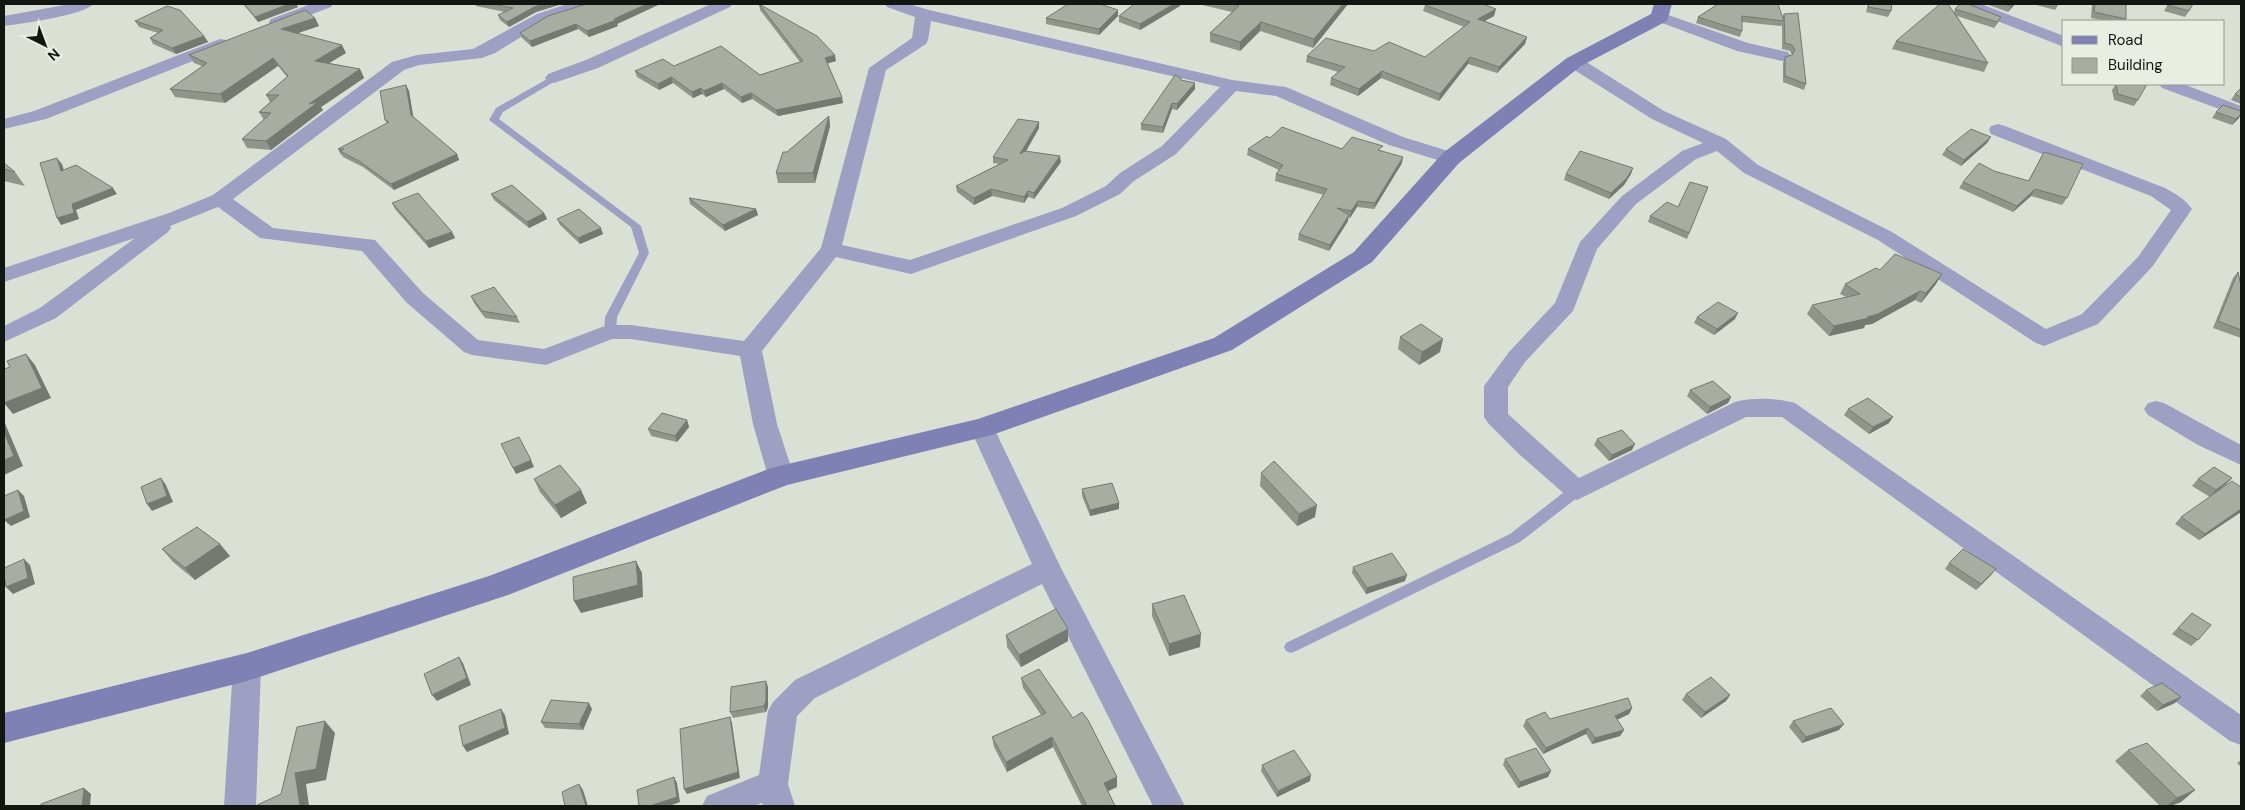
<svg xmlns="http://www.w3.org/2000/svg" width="2245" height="810" font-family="'DM Sans',sans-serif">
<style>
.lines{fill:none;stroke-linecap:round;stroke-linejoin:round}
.lane{fill:#9ea0c3;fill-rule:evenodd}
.street{fill:#9ea0c3;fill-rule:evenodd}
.secondary{fill:#7f80b3;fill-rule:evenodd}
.wall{fill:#90958a}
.shaded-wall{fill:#757971}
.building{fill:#a7ada1;stroke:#757971}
</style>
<rect width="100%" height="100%" fill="#dae1d4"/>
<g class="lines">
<path class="lane" d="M554 75 559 78 557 80 503 112 499 119 641 226 649 253 617 317 616 332 610 336 604 332 605 317 639 253 631 227 489 120 496 108Z
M1577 485 1582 486 1584 490 1582 494 1520 542 1296 651 1291 653 1286 651 1284 647 1286 643 1510 534 1572 486Z"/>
<path class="street" d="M70 4H93C85 15 20 24 4 26V16Z
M311 4H333L331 7 283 25H271L269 22 271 19Z
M567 4H591L589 7 549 20 495 53 482 58 419 65 404 70 233 199 273 228 375 240 423 293 478 340 544 349 602 327 610 325H631L744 341 821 248 869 68 912 38 915 17 887 7 885 4H909L929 10 1232 80 1286 87 1403 137 1458 154 1461 158 1458 162 1451 164 1444 162 1389 145 1276 96 1236 91 1176 154 1134 181 1120 194 1076 216 911 274 836 257 762 351 777 424 794 476 790 483 781 485 772 483 768 476 753 424 740 356 631 339H612L546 365 472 355 464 352 407 303 362 251 260 238 218 207 170 226 171 228 168 232 56 318 4 342V326L40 308 135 238 4 282V268L169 213 213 195 392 62 417 55 473 49 537 14ZM931 21 1220 87 1162 146 1120 173 1106 186 1062 208 910 260 842 245 886 70 926 44 928 40Z
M711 4H732L730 7 598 68 554 83 548 82 545 78 548 74 586 60Z
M1959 4H1981L2064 36V47L1961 7Z
M1660 12 1748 43 1788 52 1791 56 1788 60 1782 61 1737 51 1654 20 1652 17 1654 14Z
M220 39 226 40 228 44 226 48 46 119 4 129V119L34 111Z
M1574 57 1580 58 1664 111 1726 139 1758 165 1892 232 2046 329 2082 314 2138 257 2171 210 2151 196 1991 134 1989 130 1991 126 1998 124 2005 126 2165 188C2176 194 2185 199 2192 209L2152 267 2098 324 2044 346 2036 343 1878 240 1744 173 1717 151 1696 159 1636 204 1597 249 1573 311 1525 362 1508 387V414L1579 478 1735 402C1752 397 1778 398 1795 403L2241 715V745L2230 741 1782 417H1746L1577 500 1568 497 1520 455 1488 423 1484 417V386L1509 352 1555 303 1580 242 1622 196 1682 151 1703 143 1652 119 1568 66 1565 62 1568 58Z
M2159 84H2183L2241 106V117L2162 88Z
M2156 401 2164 403 2241 445V465L2198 445 2148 415 2144 409 2148 403Z
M982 419 991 422 994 428 1061 568 1185 806H1153L1042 584 815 698 797 716 788 784 795 806H763L762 803 754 806H702L707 796 759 775 768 711 773 702 795 680 1032 564 970 428 973 422Z
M247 655 257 658 261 667 256 806H224L233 667 237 658Z"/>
<path class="secondary" d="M1654 4H1672L1667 21 1581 66 1459 163 1372 262 1232 350 992 435 787 485 508 595 247 681 4 743V713L247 653 489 576 771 468 978 419 1214 338 1354 252 1443 153 1567 58 1651 14Z"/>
</g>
<path class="wall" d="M243 4H296L298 7 258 22Z
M475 4H562L536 12 509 27 500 20 498 15 505 12 476 6Z
M759 4 836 61 827 63 843 103 778 116 752 99 742 103 724 89 706 97 702 94 693 98 673 83 659 90 637 77 635 71 674 66 760 75 800 62 760 10Z
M1134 4H1180V6L1140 30 1119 22V16Z
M1198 4H1348L1313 48 1260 31 1240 51 1210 42V33L1232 12Z
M1718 4 1782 17 1784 14 1806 84 1804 90 1783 82V63L1785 57 1792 55 1790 51 1782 49V25L1781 26 1742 22V31L1740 37 1696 23 1698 17Z
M1868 4H1892L1891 11 1888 17 1866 12Z
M1986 4H2015L2008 12Z
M2033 4H2059L2055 10Z
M2092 4H2126V19L2125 21H2107L2091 18Z
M2168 4 2189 11 2185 17 2164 11Z
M658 5 617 24 618 26 589 37 578 29 532 47 522 38 520 33Z
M1425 5 1494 16 1485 21 1527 37 1525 44 1497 73 1468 64 1439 101 1381 78 1358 96 1330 85 1331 78 1338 72 1306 62 1307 56 1374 51 1425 57 1464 27 1423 11Z
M1955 9 2001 17 1998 23 1994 28 1957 16 1988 63 1984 72 1892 49 1896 41 1954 12Z
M1118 10V16L1099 35 1046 24V18Z
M315 18 319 26 298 33 346 53 329 63 360 69 364 78 321 107 323 110 271 150 247 148 242 139 264 120 259 112 270 102 266 95 287 77 278 66 225 103 175 97 170 89 202 66 194 63 189 55Z
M135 21 204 36 208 42 176 54 153 44 150 38 158 33 139 27Z
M1181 80 1195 83V89L1177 110 1172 109 1163 133 1141 130V124Z
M2116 84 2138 100 2134 106 2114 100 2112 90Z
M406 85 409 91 413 117 457 154 459 160 394 190 363 167 343 157 342 155H341L338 149 387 124 385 120Z
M2241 88V104L2231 100 2235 94Z
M2216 112 2239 118 2232 125 2212 118Z
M829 116 830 126 815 183H778L776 173 787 152Z
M1039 128 1026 151 1061 162 1034 199 1028 197 1024 203 992 196 974 205 957 192 956 186 999 164 993 163V157Z
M1991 137 1987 143 1961 166 1942 155 1946 149Z
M1270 138 1342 149 1382 151 1402 163 1374 209 1357 207 1350 218 1348 217V221L1329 251 1298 240 1299 234 1324 195 1275 181 1276 174 1279 170 1247 155 1248 149Z
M2044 152 2067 198 2062 205 2031 196 2013 212 1959 188 1963 182 1994 171 2028 181Z
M4 163 15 172 25 186 4 181Z
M1566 174H1631L1624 185 1609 199 1564 180Z
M1708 187 1687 239 1648 222 1650 216 1678 207Z
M491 194 544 213 547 219 529 228 494 200Z
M689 198 756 209 758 215 725 231 690 204Z
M392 203 452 232 455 238 429 248 395 209Z
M557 219 603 234 580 244 560 225Z
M1880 270 1936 284 1921 303 1915 300 1872 324 1865 325 1864 328 1829 336 1807 314 1812 305 1846 297 1840 294 1845 284Z
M2238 272 2241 286V338L2213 328 2233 278Z
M471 296 517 317 520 323 485 318 474 303Z
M1697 317 1735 319 1714 335 1694 323Z
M1400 337 1440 352 1419 365 1398 349Z
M1690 390 1731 397 1728 403 1707 414 1687 396Z
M1848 409 1889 423 1869 434 1844 415Z
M687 420 689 427 677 442 651 436 648 429Z
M1597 439 1632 450 1609 461 1594 445Z
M1261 473 1315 517 1297 526 1260 486Z
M2232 478 2226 484 2210 497 2192 486 2198 479Z
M534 479 587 503 561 518 540 492Z
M2241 487V512L2199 540 2175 524 2181 517Z
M1082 489 1119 503V509L1090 516 1082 496Z
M162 549 230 556 195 580 173 562Z
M1949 563 1996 569 1991 575 1976 590 1945 569Z
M1353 567 1405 581 1366 594 1352 573Z
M1152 604 1200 647 1169 656 1152 616Z
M2192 613 2198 640 2191 646 2172 634Z
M1006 635 1068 641 1021 667 1007 647Z
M1021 678 1073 718 1117 777V787L1108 791 1115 806H1082L1053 747 1007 772 994 747 992 737 1041 715 1023 688Z
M768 687V707L766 712 733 718 730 712Z
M2146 690 2175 703 2157 711 2140 696Z
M1686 694 1730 695 1726 701 1701 718 1682 700Z
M1632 708 1629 714 1617 720 1624 730 1620 736 1592 744 1586 734 1543 754 1523 726 1526 720 1550 719Z
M592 709 583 730 545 728 541 722Z
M1793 721 1839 730 1802 743 1789 727Z
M2128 750 2195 790 2181 802 2170 806H2160L2115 761Z
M1505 759 1548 777 1518 788 1503 765Z
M2241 760V767L2237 763Z
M1262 765 1310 781 1277 797 1261 771Z"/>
<path class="shaded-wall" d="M289 4H296L298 7 258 22 255 17Z
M543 4H562L536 12 509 27 507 22 534 7Z
M647 4H658V5L617 24 618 26 589 37 587 31Z
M1174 4H1180V6L1140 30V24Z
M1343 4H1348L1313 48 1314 39Z
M2013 4H2015L2008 12 2011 6Z
M1496 9 1494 16 1477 25 1478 19Z
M1118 10V16L1099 35V29Z
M315 18 319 26 286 37 281 29Z
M1261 22 1260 31 1240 51V42Z
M576 24 578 29 532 47 530 41Z
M204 36 208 42 176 54 172 48Z
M1527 37 1525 44 1497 73 1499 67Z
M342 45 346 53 319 69 315 61Z
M835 55 836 61 826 64 825 58Z
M1470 57 1468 64 1439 101 1440 94Z
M273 58 278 66 225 103 220 94Z
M360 69 364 78 321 107 323 110 271 150 266 141 309 104Z
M1382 71 1381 78 1358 96 1359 89Z
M671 77 673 83 659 90 658 84Z
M722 83 724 89 706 97 704 91Z
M1195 83V89L1177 110V104Z
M406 85 409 91 414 121 411 115Z
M701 88 702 94 693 98 692 92Z
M751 93 752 99 742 103 741 97Z
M842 97 843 103 778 116 776 110Z
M1172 103V109L1163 133V127Z
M2241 114 2239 118 2232 125 2236 119Z
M829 116 830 126 815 183 813 173Z
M1039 122V128L1021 160 1020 154Z
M1991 137 1987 143 1961 166 1964 160Z
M457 154 459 160 394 190 391 184Z
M1060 156 1061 162 1034 199V193Z
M1403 157 1402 163 1374 209 1375 203Z
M57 158 62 164 66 177 61 171Z
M1633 168 1631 174 1624 185 1609 199 1611 193Z
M113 188 117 194 76 210 79 219 61 225 57 218 72 204Z
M991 189 992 196 974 205V198Z
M2035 189 2031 196 2013 212 2017 206Z
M1028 191V197L1024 203V197Z
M1358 201 1357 207 1350 218 1351 211Z
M756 209 758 215 725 231 723 225Z
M544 213 547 219 529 228 527 222Z
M1349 215 1348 221 1329 251 1330 245Z
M601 228 603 234 580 244 578 238Z
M452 232 455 238 429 248 426 241Z
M1942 274 1936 284 1921 303 1926 293Z
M1920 291 1915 300 1872 324 1865 325 1864 328 1829 336 1834 326Z
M1738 313 1735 319 1714 335 1717 329Z
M1443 339 1440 352 1419 365 1422 352Z
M26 354 35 365 51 398 13 414 4 403Z
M1731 397 1728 403 1707 414 1710 407Z
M1893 417 1889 423 1869 434 1873 427Z
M687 420 689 427 677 442 675 436Z
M4 421 23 466 4 475Z
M1635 444 1632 450 1609 461 1612 455Z
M531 460 534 467 516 474 513 468Z
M161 478 166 485 173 502 152 511 147 504Z
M2232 478 2226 484 2210 497 2216 490Z
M18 490 24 496 30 517 11 526 4 520Z
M581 490 587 503 561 518 555 505Z
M1119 503V509L1090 516V510Z
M1317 505 1315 517 1297 526 1299 514Z
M2241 509V512L2199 540 2205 534Z
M220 544 230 556 195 580 185 568Z
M24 559 30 565 35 584 13 594 6 587Z
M636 561 642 573 643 597 581 613 574 601Z
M1996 569 1991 575 1976 590 1981 584Z
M1407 575 1405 581 1366 594 1367 588Z
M1068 629V641L1021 667 1019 655Z
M1201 634 1200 647 1169 656V644Z
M459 657 463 663 471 685 437 701 432 695Z
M766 681 768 687V707L766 712 764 706Z
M1730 695 1726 701 1701 718 1705 712Z
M2181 697 2175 703 2157 711 2163 705Z
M589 703 592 709 583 730 579 724Z
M1632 708 1629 714 1612 722 1615 716Z
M501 709 505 715 509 734 467 752 463 746Z
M730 717 732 723 740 778 687 794 684 789Z
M325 721 335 733 326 780 306 784 309 806H300L295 773Z
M1844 724 1839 730 1802 743 1806 737Z
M1588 728 1586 734 1543 754 1546 748Z
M1624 730 1620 736 1592 744 1595 738Z
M1052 737 1053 747 1007 772 1006 762Z
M1551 771 1548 777 1518 788 1520 782Z
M1311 775 1310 781 1277 797 1278 791Z
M674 777 677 783 680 802 669 806H650Z
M1117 777V787L1104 793V783Z
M579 784 583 790 588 806H586Z
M84 788 91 794 90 806H82Z
M2195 790 2181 802 2170 806H2166L2177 798Z"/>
<path class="building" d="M244 4H289L255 17Z
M492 4H543L534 7 507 22 498 15 513 8Z
M586 4H647L614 19 616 20 587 31 576 24 530 41 520 33 548 16Z
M759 4 817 36 835 55 825 58 842 97 776 110 751 93 741 97 722 83 704 91 701 88 692 92 671 77 658 84 635 71 663 59 674 66 721 46 760 75 803 61Z
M1068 4H1100L1118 10 1099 29 1046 18Z
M1134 4H1174L1140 24 1119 16Z
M1232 4H1343L1314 39 1261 22 1240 42 1210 33 1239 6Z
M1426 4H1483L1496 9 1478 19 1527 37 1499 67 1470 57 1440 94 1382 71 1359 89 1331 78 1345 67 1307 56 1326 38 1374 51 1389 42 1425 57 1470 22 1425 5Z
M1718 4H1778L1784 21 1742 16V31L1698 17Z
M1869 4H1892L1891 11 1868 7Z
M1940 4H1948L1988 63 1896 41Z
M1960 4H1968L2001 17 1997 22 1955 9Z
M2004 4H2013L2011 6Z
M2095 4H2126V19L2094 12Z
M2168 4H2193L2189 11 2167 5Z
M167 6 180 10 204 36 172 48 150 38 163 30 135 21Z
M305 10 315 18 281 29 342 45 315 61 360 69 309 104 318 102 266 141 242 139 271 113 259 112 279 95H266L288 76 273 58 220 94 170 89 207 63 189 55Z
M1798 13 1806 84 1785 76V57L1792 55 1795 50 1792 45 1785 43 1784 14Z
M1175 75 1181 78V80L1195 83 1177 104 1172 103 1163 127 1141 124Z
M2116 84H2147L2138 100 2118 94Z
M406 85 411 115 457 154 391 184 359 161 340 151 344 149H338L389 122 385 120 380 91Z
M2241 88V97L2235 94Z
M2223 105 2241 111V114L2236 119 2216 112Z
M829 116 813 173H776L783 152H787Z
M1018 119 1039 122 1020 154 1025 151 1060 156 1034 193 1028 191 1024 197 991 189 974 198 956 186 1008 160 993 157Z
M1282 127 1342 149 1352 137 1383 146 1378 150 1403 157 1375 203 1358 201 1351 211 1337 208 1349 215 1330 245 1299 234 1327 189 1276 174 1283 165 1248 149 1267 136 1270 138Z
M1971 129 1991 137 1964 160 1946 149Z
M1580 151 1633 168 1626 179 1611 193 1566 174Z
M2044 152 2083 164 2067 198 2035 189 2017 206 1963 182 1979 163 1994 171 2029 181Z
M57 158 61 171 76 165 113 188 72 204 74 213 57 218 40 163Z
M4 163 15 172 4 169Z
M1690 182 1708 187 1689 233 1650 216 1667 202 1678 207Z
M512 185 544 213 527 222 491 194Z
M418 193 452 232 426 241 392 203Z
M689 198 756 209 723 225Z
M579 209 601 228 578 238 557 219Z
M1895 254 1942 274 1926 293 1920 291 1878 314 1867 317 1869 318 1834 326 1812 305 1860 294 1845 284 1876 268 1880 270Z
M2238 272 2241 286V330L2218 321Z
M494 287 517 317 482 311 471 296Z
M1718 302 1738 313 1717 329 1697 317Z
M1421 324 1443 339 1422 352 1400 337Z
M26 354 42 388 4 403V369L10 367 7 361Z
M1713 381 1731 397 1710 407 1690 390Z
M1868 398 1893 417 1873 427 1848 409Z
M662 413 687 420 675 436 648 429Z
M1622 430 1635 444 1612 455 1597 439Z
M4 432 14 456 4 460Z
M519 437 531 460 513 468 501 444Z
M1274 461 1317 505 1299 514 1261 473Z
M560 465 581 490 555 505 534 479Z
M2214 467 2232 478 2216 490 2198 479Z
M161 478 167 496 147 504 141 487Z
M2232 481 2241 487V509L2205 534 2181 517Z
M1112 483 1119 503 1090 510 1082 489Z
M18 490 24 511 4 520V496Z
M197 527 220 544 185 568 162 549Z
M1963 549 1996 569 1981 584 1949 563Z
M1392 553 1407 575 1367 588 1353 567Z
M24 559 28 578 6 587 4 575V568Z
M636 561 638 585 574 601 573 577Z
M1184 595 1201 634 1169 644 1152 604Z
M1056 609 1068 629 1019 655 1006 635Z
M2192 613 2211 625 2198 640 2178 628Z
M459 657 467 678 432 695 424 674Z
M1039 669 1073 718 1082 712 1088 720 1117 777 1104 783 1115 806H1087L1052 737 1006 762 992 737 1046 713 1021 678Z
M1711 677 1730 695 1705 712 1686 694Z
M766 681V701L764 706 730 712 731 687Z
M2162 683 2181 697 2163 705 2146 690Z
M1628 698 1632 708 1615 716 1624 730 1595 738 1588 728 1546 748 1526 720 1545 712 1550 719Z
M551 700 589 703 579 724 541 722Z
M1831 708 1844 724 1806 737 1793 721Z
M501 709 505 728 463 746 459 726Z
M730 717 738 772 684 789 680 729Z
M325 721 316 769 295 773 300 806H257V805L281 794 297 727Z
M2147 743 2195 790 2177 798 2128 750Z
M1536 748 1551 771 1520 782 1505 759Z
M1294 750 1311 775 1278 791 1262 765Z
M674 777 677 797 650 806H639L637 790Z
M579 784 586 806H565L562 792Z
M84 788 82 806H41V804Z"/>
<rect width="2245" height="810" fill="none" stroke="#131510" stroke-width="10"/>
<rect x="2062" y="20" width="162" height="65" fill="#e8efe2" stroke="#93988e"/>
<rect x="2072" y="36" width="25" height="8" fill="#7f80b3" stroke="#93988e"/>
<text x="2108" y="45" font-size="15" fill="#131510">Road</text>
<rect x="2072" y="58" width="25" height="15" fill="#a7ada1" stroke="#93988e"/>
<text x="2108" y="70" font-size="15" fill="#131510">Building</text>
<g transform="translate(45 45) rotate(138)" stroke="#e8efe2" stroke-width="4" paint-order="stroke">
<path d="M0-4L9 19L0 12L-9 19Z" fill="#131510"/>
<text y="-8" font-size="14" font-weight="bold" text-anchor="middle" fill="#131510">N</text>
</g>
</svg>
